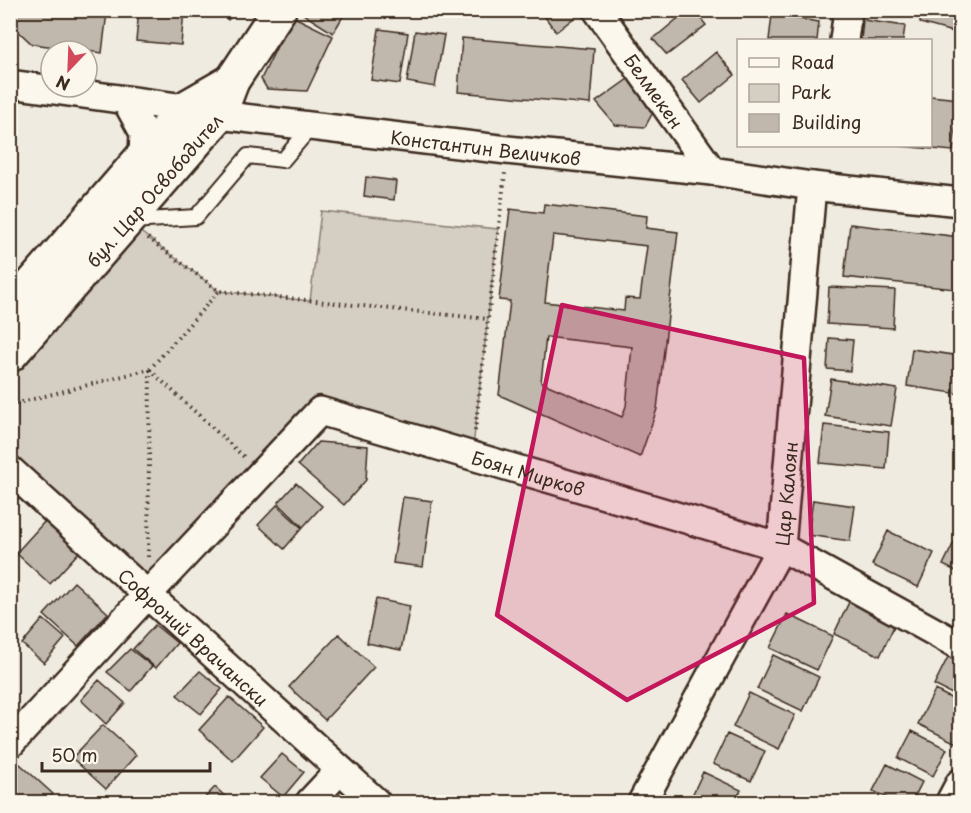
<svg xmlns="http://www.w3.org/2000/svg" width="971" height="813" font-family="'Playpen Sans',sans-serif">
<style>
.green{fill:#d5cec3;stroke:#887c70;stroke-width:1.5}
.building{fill:#c0b8ad;stroke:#3b2a1e;stroke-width:1.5;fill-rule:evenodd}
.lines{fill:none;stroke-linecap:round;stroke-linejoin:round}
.service-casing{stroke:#3b2a1e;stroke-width:18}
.minor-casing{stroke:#3b2a1e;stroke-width:32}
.tertiary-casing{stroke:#3b2a1e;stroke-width:38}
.path{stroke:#3b2a1e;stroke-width:4;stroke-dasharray:1.5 4.5;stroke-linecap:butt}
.service{stroke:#fbf7ec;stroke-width:14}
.minor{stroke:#fbf7ec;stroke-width:27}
.tertiary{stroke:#fbf7ec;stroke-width:33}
.marked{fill:#c2185b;fill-opacity:0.2;stroke:#c2185b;stroke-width:4.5;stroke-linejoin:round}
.labels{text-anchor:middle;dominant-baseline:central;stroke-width:4.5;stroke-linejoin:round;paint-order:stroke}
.street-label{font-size:18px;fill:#3b2a1e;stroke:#fbf7ec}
</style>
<rect width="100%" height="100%" fill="#f0ebe0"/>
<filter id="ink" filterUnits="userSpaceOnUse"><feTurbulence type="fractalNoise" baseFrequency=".0167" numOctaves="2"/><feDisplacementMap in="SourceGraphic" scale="12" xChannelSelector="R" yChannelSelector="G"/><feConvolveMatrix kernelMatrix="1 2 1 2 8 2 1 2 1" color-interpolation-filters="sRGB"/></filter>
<g filter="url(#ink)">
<path class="green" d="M321 211 498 229 472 456 320 411 147 595 11 470 10 355 126 221 219 291 310 301Z"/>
<path class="building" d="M21 10H105L107 12 102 53 32 44 17 30 15 20Z
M139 10H184L181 45 136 41Z
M218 10H237L228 20Z
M305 10H347L333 33 303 14Z
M540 10H584L556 32Z
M688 10H694L706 25 667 55 653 39Z
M921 10H960V34L920 23Z
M772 15 819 22 817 40H769Z
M292 16 333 36 307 91 267 89 261 79Z
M863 20 905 26 903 40H861Z
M379 29 408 33 400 84 371 80Z
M415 31 444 35 435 87 407 82Z
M462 38 594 49 590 104 458 92Z
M716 52 735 75 701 103 682 80Z
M635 74 658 103 645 127 615 125 596 102Z
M930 96 959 99 953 151 901 146H930Z
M366 177 396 181 394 200 364 196Z
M544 204 647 216 646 228 678 232 657 409 640 457 499 395 510 301 499 300 510 209 543 213ZM553 235 647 246 640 299 625 298 624 311 545 302ZM546 337 632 347 626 406 622 417 541 382Z
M850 224 960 237 955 289 844 277Z
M829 287 895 290 893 328 827 324Z
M829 338 853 340 850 371 827 369Z
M912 349 960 356V394L907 386Z
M831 379 897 389 891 426 825 416Z
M824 425 889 432 886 469 820 463Z
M318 442 368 446 366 480 344 505 298 465Z
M296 483 322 506 303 527 278 503Z
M403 497 432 501 423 567 393 563Z
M813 500 855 506 850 541 808 535Z
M277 505 302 528 284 549 258 525Z
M46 520 80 551 50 584 16 553Z
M888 531 934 553 918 587 872 565Z
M957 536 960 538V573L943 565Z
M74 582 108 613 78 646 44 615Z
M376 599 410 606 401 650 367 643Z
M850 600 896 622 880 656 834 634Z
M787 614 833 636 817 670 770 648Z
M43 619 65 638 44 663 22 644Z
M155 625 177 643 156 668 133 649Z
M339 634 374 667 325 720 289 687Z
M130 649 152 666 131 691 107 672Z
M951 651 960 656V698L934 685Z
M773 655 819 677 803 711 757 689Z
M200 671 222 689 201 714 177 695Z
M99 680 125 703 106 724 81 700Z
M935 690 960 703V734L956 743 918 724Z
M749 693 795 715 779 749 733 727Z
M229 697 263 727 233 761 199 730Z
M103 725 136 755 106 789 72 758Z
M912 731 947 749 933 776 898 758Z
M727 734 765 751 751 781 713 764Z
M282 754 304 772 283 797 260 778Z
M20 764 53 794 46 802H10V774Z
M887 764 922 782 912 802H895L873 791Z
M703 772 741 790 735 802H689Z
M215 787 231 802H201Z"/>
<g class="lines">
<defs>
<path id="service" d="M131 221 196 217 248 156 283 160 312 126"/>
<g id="minor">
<path id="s1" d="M597 10 712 171"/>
<path d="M844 40 848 10"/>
<path id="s2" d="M10 84 185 108 219 115 507 150 712 171 812 186 960 202"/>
<path d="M126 100 144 133 143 156"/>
<path id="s3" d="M10 470 376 802"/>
<path id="s4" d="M10 744 147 595 320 411 781 547 960 646"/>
<path d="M310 802 340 770"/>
<path id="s5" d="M642 802 781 547 812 186"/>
<path d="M950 802 960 783"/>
</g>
<g id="tertiary">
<path d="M10 310 185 108 232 81"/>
<path id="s6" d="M10 355 219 115 232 81 279 10"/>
</g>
</defs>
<use href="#service" class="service-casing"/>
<use href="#minor" class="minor-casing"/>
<use href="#tertiary" class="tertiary-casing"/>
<path class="path" d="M148 238 219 291 488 319
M150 370 244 457
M10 405 150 369 219 291
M475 431 505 173
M148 557 150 369"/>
<use href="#service" class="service"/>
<use href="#minor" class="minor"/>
<use href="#tertiary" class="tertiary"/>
</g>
</g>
<path class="marked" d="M562 305 804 358 814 603 627 700 497 615Z"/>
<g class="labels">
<g class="street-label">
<text stroke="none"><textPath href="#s1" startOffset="99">Белмекен</textPath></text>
<text stroke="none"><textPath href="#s2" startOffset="480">Константин Величков</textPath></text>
<text stroke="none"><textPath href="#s6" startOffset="219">бул. Цар Освободител</textPath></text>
<text stroke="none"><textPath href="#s4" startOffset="672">Боян Мирков</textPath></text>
<text stroke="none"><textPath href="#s5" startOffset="344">Цар Калоян</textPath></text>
<text stroke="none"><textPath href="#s3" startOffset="248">Софроний Врачански</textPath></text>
</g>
</g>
<rect width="971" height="813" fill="none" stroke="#fbf7ec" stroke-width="36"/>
<rect x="18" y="18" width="935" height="777" fill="none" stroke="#3b2a1e" stroke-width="2" filter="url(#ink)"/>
<rect x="737" y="39" width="195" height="108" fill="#fbf7ec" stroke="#aea59a" stroke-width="1.5"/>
<rect x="749" y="58" width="30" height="9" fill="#fbf7ec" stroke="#aea59a" stroke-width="1.5"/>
<text x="791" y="69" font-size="18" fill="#3b2a1e">Road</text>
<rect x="749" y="84" width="30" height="18" fill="#d5cec3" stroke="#aea59a" stroke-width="1.5"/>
<text x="791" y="99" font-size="18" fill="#3b2a1e">Park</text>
<rect x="749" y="114" width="30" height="18" fill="#c0b8ad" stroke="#aea59a" stroke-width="1.5"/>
<text x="791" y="129" font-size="18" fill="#3b2a1e">Building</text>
<g transform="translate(69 69) rotate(203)"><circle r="28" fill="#fbf7ec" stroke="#aea59a" stroke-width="1.5"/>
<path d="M0-4.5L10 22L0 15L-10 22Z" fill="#d1495b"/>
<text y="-9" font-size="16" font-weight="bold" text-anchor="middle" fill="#3b2a1e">N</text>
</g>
<path d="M42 762v9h168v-9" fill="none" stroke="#3b2a1e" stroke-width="3"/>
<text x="51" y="762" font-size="18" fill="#3b2a1e" stroke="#fbf7ec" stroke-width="4.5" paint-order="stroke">50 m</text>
</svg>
